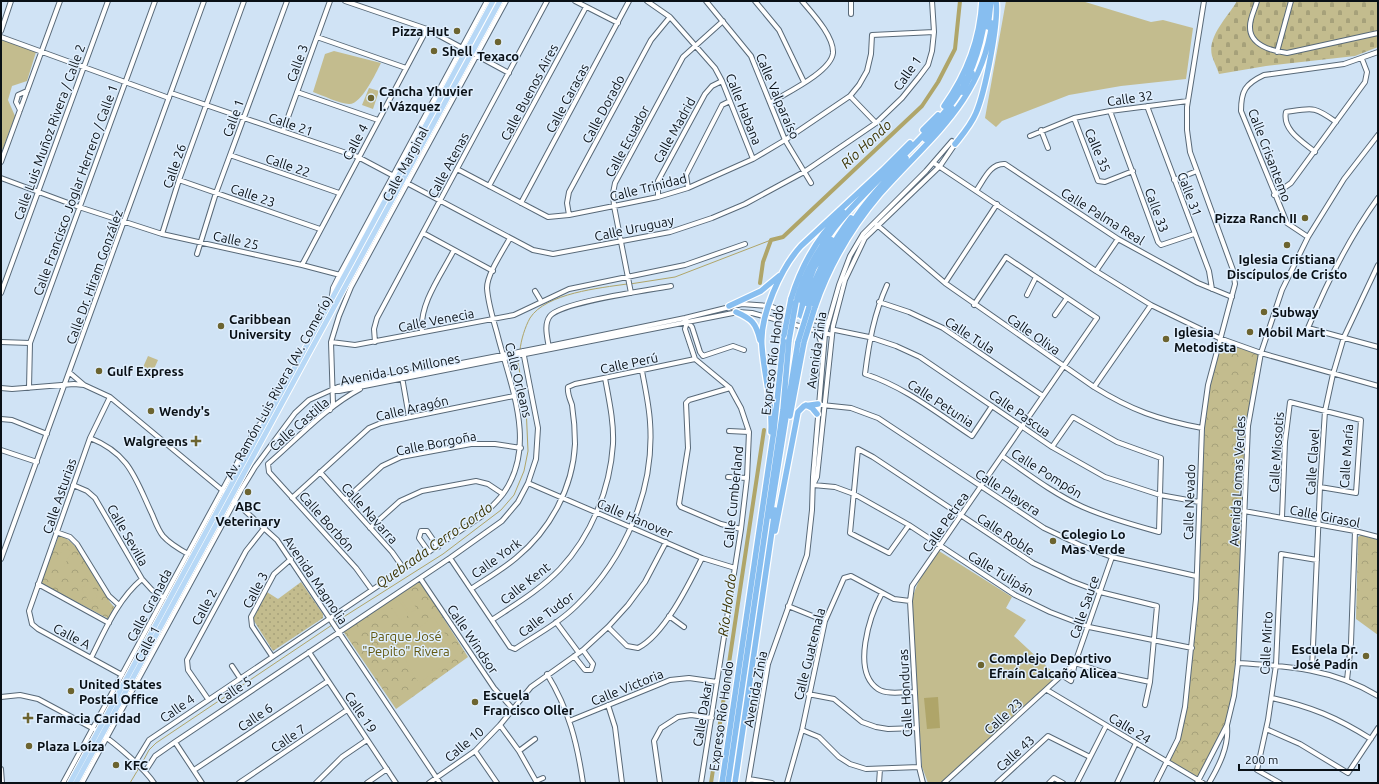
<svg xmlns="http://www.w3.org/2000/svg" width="1379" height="784" font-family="Ubuntu,sans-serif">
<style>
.grass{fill:url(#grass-dots)}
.forest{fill:url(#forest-crowns)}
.cemetery{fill:url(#cemetery-stones)}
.pitch{fill:#c3bc8e}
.water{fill:#afa569}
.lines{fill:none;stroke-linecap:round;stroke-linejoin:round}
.stream{stroke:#afa569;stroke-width:1}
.canal{stroke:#afa569;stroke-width:4}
.minor-casing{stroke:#586978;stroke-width:6}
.major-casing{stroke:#fff;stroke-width:7}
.highway-casing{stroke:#fff;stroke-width:8}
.minor{stroke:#fff;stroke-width:4}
.major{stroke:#b7d8f6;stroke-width:5}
.highway{stroke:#87bef0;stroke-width:5.5}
.highway-bridge-casing{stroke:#fff;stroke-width:8;stroke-linecap:butt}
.highway-bridge{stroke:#87bef0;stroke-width:5.5}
.poi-dot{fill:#6c6430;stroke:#e0effe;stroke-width:1.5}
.labels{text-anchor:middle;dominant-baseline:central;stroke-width:3;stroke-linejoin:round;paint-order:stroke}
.poi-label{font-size:13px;font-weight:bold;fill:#091016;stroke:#e0effe;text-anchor:start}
.street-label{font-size:13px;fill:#091016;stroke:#e0effe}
.park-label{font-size:13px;fill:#62570e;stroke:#e0effe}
.water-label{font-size:14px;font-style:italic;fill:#3d3502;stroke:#e0effe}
</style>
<defs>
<pattern id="grass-dots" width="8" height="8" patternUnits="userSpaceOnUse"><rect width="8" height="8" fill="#c3bc8e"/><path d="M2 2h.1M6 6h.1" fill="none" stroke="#a6a17a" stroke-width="1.8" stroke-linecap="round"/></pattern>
<pattern id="forest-crowns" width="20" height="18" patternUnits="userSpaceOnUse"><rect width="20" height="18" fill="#c3bc8e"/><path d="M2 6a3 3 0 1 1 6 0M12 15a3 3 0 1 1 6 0" fill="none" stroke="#a6a17a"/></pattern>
<pattern id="cemetery-stones" width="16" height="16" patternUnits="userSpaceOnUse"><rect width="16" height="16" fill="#c3bc8e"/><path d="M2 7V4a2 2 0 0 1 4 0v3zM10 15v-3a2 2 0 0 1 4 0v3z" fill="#a6a17a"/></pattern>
</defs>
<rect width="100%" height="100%" fill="#d0e3f5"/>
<path class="grass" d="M301 582 323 614V618L273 651 254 621V617L267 592 278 599Z"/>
<path class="forest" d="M1219 338 1261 353 1248 426 1238 663 1227 725 1198 780 1167 762 1172 753 1185 707 1192 648 1206 403Z
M59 535C82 543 97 581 110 602L115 608 109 619 42 584 41 582Z
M1361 535 1378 540V635L1356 619 1358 537Z
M420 581 468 657 396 709 343 631Z"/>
<path class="cemetery" d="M1237 1H1378V47L1355 56 1266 66 1219 74C1217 68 1214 62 1212 56 1207 36 1228 17 1237 1Z"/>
<path class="pitch" d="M1006 1H1082L1151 22 1163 20 1193 28 1186 79 1121 86 1069 95 1002 121 996 127 985 118Z
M1 39 36 52 27 81 12 86 8 100 15 116 1 154Z
M334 51 381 63C376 73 361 105 349 104 340 104 322 95 313 92L325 54Z
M369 88 379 91 373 109 362 105Z
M148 356 158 360 150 378 140 374Z
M63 548 71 551 64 567 56 563Z
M939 551 1012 597 1006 608 1026 620 1014 636 1058 677 942 783H928L922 767 912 605C914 582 927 569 939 551Z
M89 583 98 597 89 602 81 588Z
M407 594 417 609 410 613 400 598Z
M398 599 409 615 400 620 390 605Z
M433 617 456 649 455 658 419 683C395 650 402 640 433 617Z"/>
<path class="water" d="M938 697 940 728 927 729 924 698Z"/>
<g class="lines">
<path class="stream" d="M630 284 675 277 771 240
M520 350C521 340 525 327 530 318 546 293 600 288 627 284
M334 623 443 554 501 510 514 495 524 471 528 451 526 406 518 363V357
M141 765 149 750 156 743 332 625
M130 783 139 768"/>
<path class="canal" d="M760 283 763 262 771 240 783 237 922 106 938 82 955 49 960 1
M711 783 764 430"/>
<defs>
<path id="minor" d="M345 1 427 29 464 49
M575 1 618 23
M647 1 670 17 715 68 722 81 753 159
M706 1 751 56 785 140 811 183
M755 1 779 30 804 82
M851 1V14
M1257 1C1255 9 1250 18 1250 26 1249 45 1272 51 1287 53L1378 33
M1 31 11 1
M1 37 169 98
M317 37 406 68
M1277 52 1291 1
M474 54 509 73
M297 92 378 120
M171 93 358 157 533 250 553 254 670 232 712 218 745 204 804 172 876 123 902 98 919 77 928 65 932 51 934 32 932 1
M850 96 876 123
M770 103C786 93 831 72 833 53 834 36 812 13 802 1
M1147 106 1209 271 1212 289
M20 110 16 102 18 95 27 91
M1110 111 1158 242 1161 245 1194 234
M1074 118 1098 181 1105 182 1133 171
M1041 130 1048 148
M283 131 330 1
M1030 136 1074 118 1110 111 1188 101
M1315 152C1303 142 1282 130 1286 112 1313 108 1314 106 1336 122
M230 155 339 193
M1 162 60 1
M934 163 1096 271 1151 305 1219 338 1261 353 1378 386
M457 169 548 217 569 215 614 206 658 197 688 188 753 159 785 140 850 96 859 85 867 71 871 54 872 35 934 32
M1 178 79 207 162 234 302 265 344 276
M179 180 320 229
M1174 180 1197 171
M489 186 586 7
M688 188 686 175 722 105 730 101
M976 191C984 180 990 163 1005 164L1118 239 1198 283 1232 297
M1274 195 1291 183 1365 82 1367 72 1362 59
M658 197V181L705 94 712 86 722 81
M1378 198C1349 238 1327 282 1308 328L1378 347
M521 203 629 1
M569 215 567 203 569 192 651 40 670 17
M876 224 945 283 1094 387C1131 410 1159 420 1202 428
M423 233 493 271
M162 234 179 180 244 1
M1308 237 1287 223 1241 111C1241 91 1245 84 1264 75L1344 64 1378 52
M197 254 216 193 287 1
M302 265 427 29
M1096 271 1118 239
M945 283 997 204
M887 285C874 314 869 342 865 374 905 387 937 413 972 436L992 406
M535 291 541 301
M1 293 108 1
M631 293 614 206 613 193 615 183 683 57 723 21
M1027 295 1036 277
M332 296 333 288 340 274 487 1
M879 302 909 312 943 328 1043 396
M1055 315 1067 298
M810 319 828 324
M686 320 692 327 700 352 703 356 733 346 744 350
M687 322 685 329 695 359 730 388 741 408 749 432 747 478 741 529 701 783
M835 330 869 337 896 346 920 357 1052 447 1105 477 1160 495 1199 502
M815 331 819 336 823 348
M422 332C419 304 441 275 454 250
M1 342 30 343
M331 342 355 345 514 315 569 289 685 265 745 244
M375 342 374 329 377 318 547 1
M549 349C548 339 543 325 550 316 561 302 649 290 671 286
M70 373 84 385
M402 377 409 417
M1094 387 1151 305
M1 388 12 389 74 384 84 385 110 397 228 495
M29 388 30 343 155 1
M730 388 689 400 686 403 688 448 679 504 681 507 721 524 741 529
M360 389C326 407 297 439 268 464L269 472 356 568 372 590
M332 391H339L738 312 752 313 832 335
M110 397 90 438 29 611 32 624 38 629 122 675
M822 405 851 408 878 418 1044 528 1080 545 1112 557 1196 576
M330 410 333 404 331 342 339 316 351 287 506 1
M1 419 12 420 47 434
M729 431 749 432
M90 438C130 454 135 478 152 514 155 521 158 530 163 536 170 544 179 549 188 554
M1 450 37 462
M1002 456C1028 474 1054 494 1083 507 1108 518 1133 525 1159 532L1161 458 1117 442 1073 417 1052 447
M320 472 392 552 404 569
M728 477 747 478
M528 483 702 558 735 568
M73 485 87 491 95 498 142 579 152 590 164 598
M813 485 835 487 854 494 909 525 1015 595 1050 612 1089 627 1192 648
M292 498 369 428 381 423 514 396
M233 500 277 540 440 783
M345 500 382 466 401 457 471 444H495L521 448
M1244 511 1355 531 1378 537
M1282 517 1285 442 1290 402 1361 420 1356 493 1320 487
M909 525 889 553 850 533 858 449 873 457 1033 563 1071 581 1100 592 1157 606 1150 682 1145 705
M370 528 400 501 422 491 476 481 488 484 503 494
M56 532 70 537 77 544 109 596 119 605
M429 552 419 538 421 531H427L438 547
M450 558 510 647 515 649C536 635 559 623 577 605 625 558 655 490 650 422 649 405 645 387 642 371
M1 559 204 1
M420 578 494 688 513 709
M38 584 109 623
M471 589C486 579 503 569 516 558 550 530 573 488 575 444 575 431 574 418 572 405 570 399 567 393 568 387L575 384 695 359
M882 593C870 615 851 671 878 689 887 695 903 692 915 692
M788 606 825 621
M669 616 684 627
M492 620C516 604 541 589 560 569 591 536 610 490 613 444 614 422 609 400 605 378
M556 622 579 653
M608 627 627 646 638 648C664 635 689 584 702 558
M309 652 396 783
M272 656 252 626 251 617 274 574 291 559
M574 656 585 670H591L593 664 583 650
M91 658C105 630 118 599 142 579
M1075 663 1103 672 1150 682
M1238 663C1288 666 1334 669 1378 696
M232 666 240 678
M1312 669 1320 487 1325 411 1333 374 1344 337 1378 265
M547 674C569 710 577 742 583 783
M1063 676 1071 681 1075 663 1112 557
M1347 680 1351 643 1355 531
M1047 690 1203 783
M808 694 834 699 862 722 876 727 888 729 917 728
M1 697 20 695 38 699 94 729
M1272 698C1312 707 1336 717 1371 739
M208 699 188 670 187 660 246 551 265 527
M608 705 615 727 622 783
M569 721 670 680 689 678 717 682
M500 725 519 751 537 783
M1266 729 1300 744 1348 773 1378 728
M802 730 819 737 839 757 850 764 866 769 919 767
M100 733C116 744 144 768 154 783
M175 742 202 783
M475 751 497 783
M519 751 535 739
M135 763 149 740 482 516C489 509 497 502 503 494 538 445 510 385 497 333 493 319 488 303 487 288 487 274 503 251 510 238
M1 769 2 783
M146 770 155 756 175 742 450 558 502 521 518 502 528 483 536 459 538 428 523 351
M194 770 328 681
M749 779 772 783
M536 781 543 778
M63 783 255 430 266 417
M82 783 241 490 255 467 295 413 309 400 338 387 549 346 685 318 742 304 769 306 790 313
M239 783 347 710
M316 783 342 757 367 740
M367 783 387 769
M429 783 475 751 500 725 531 687 583 650 608 627 628 605 645 582 666 542
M660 783 654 741 661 728 678 717 691 715 712 718
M748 783 768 664 807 555 812 510 813 477 825 334 839 285 850 256 863 234 926 171 952 141 955 144 940 166 865 238 845 280 833 326 817 477 813 485
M787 783 802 730 825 621 844 578 851 576 894 599 910 601
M879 783 880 769
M923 783 919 767 910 601 912 586 1097 318 1006 257 974 305
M944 783 1075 663
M997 783 1048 736 1090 757
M1049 783 1054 778 1063 783
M1077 783 1106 726
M1117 783 1136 743
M1156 783 1178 739 1185 707 1196 599 1202 428 1208 385 1235 284 1233 270 1197 171 1190 152 1187 130V107L1204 1
M1197 783 1227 725 1234 696 1238 663 1248 426 1261 353 1282 290 1308 237 1344 179 1378 135
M1209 783C1219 766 1229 746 1227 726
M1280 783 1257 770 1268 720 1276 665 1281 554 1317 560"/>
<path id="major" d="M70 783 493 1
M76 783 500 1"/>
<path id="highway" d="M988 27 991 1
M962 92 972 73
M944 106C967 74 980 40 982 1
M923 130 938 115
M925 139 938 126 952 108
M955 144C963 134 971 125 976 113 985 92 999 23 996 1
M882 171 910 143
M791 299C801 266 818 236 843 212
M796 302C815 233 869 191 917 142 931 127 946 113 957 96 976 68 984 34 987 1
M729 306 761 291 779 276
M809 307C823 274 837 243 858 214 872 194 890 176 906 158
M815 307C829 266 852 227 880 194 929 138 981 103 992 23
M736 312C752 319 756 323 760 340
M796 315 814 268 832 240
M801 316C814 281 828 247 851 218
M806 405 812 408 817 414
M790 416 804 342
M771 432C773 403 764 376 762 347 759 316 781 268 801 246L884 169
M770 516 798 342
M775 531 798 412 804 406 818 404
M722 783 774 430 784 335
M728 783 783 410 789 340
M735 783 775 510"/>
</defs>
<use href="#minor" class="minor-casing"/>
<use href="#major" class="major-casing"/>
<use href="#highway" class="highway-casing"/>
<use href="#minor" class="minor"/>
<use href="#major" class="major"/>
<use href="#highway" class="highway"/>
<defs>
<path id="highway-bridge" d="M784 335 791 299
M789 340 796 302
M798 342 809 307
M804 342 815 307"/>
</defs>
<use href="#highway-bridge" class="highway-bridge-casing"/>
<use href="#highway-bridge" class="highway-bridge"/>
</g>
<g class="poi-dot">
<circle cx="457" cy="31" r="4"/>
<circle cx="498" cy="42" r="4"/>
<circle cx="434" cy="51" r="4"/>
<circle cx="371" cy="98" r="4"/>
<circle cx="1305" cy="218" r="4"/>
<circle cx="1287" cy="245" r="4"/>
<circle cx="1264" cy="312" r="4"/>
<circle cx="221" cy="326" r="4"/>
<circle cx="1250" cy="332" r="4"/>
<circle cx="1166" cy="339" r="4"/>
<circle cx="99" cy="371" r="4"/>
<circle cx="151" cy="411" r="4"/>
<path d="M194 435h4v4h4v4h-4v4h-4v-4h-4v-4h4z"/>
<circle cx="248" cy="492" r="4"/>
<circle cx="1053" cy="541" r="4"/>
<circle cx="1366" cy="656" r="4"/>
<circle cx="981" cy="665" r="4"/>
<circle cx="71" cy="691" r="4"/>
<circle cx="475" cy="702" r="4"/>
<path d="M26 712h4v4h4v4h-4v4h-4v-4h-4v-4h4z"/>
<circle cx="29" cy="746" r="4"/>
<circle cx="116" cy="765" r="4"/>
</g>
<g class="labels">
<g class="poi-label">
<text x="449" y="31" text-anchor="end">Pizza Hut</text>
<text x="442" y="51">Shell</text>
<text x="498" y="56" text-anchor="middle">Texaco</text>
<text x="379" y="91">Cancha Yhuvier<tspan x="379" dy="15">I. Vázquez</tspan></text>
<text x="1297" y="218" text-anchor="end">Pizza Ranch II</text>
<text x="1287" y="259" text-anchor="middle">Iglesia Cristiana<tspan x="1287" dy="15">Discípulos de Cristo</tspan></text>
<text x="1272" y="312">Subway</text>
<text x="229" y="319">Caribbean<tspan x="229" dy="15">University</tspan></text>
<text x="1174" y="332">Iglesia<tspan x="1174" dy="15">Metodista</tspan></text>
<text x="1258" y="332">Mobil Mart</text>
<text x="107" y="371">Gulf Express</text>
<text x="159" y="411">Wendy's</text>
<text x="188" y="441" text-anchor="end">Walgreens</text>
<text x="248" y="506" text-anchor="middle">ABC<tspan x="248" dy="15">Veterinary</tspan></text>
<text x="1061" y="534">Colegio Lo<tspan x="1061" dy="15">Mas Verde</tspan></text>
<text x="1358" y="649" text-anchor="end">Escuela Dr.<tspan x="1358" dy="15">José Padín</tspan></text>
<text x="989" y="658">Complejo Deportivo<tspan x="989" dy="15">Efraín Calcaño Alicea</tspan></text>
<text x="79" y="684">United States<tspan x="79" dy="15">Postal Office</tspan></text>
<text x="483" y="695">Escuela<tspan x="483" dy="15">Francisco Oller</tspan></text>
<text x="36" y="718">Farmacia Caridad</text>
<text x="37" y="746">Plaza Loíza</text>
<text x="124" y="765">KFC</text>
</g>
<g class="street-label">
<text transform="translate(297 63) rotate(-70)">Calle 3</text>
<text transform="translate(907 73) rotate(-55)">Calle 1</text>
<text transform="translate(529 92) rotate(-62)">Calle Buenos Aires</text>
<text transform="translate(778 96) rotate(67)">Calle Valparaíso</text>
<text transform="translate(567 98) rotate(-62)">Calle Caracas</text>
<text transform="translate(1130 98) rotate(-8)">Calle 32</text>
<text transform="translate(603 109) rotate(-62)">Calle Dorado</text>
<text transform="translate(744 109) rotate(68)">Calle Habana</text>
<text transform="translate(233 118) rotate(-70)">Calle 1</text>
<text transform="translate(291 124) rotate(19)">Calle 21</text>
<text transform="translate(674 130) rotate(-61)">Calle Madrid</text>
<text transform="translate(49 132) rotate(-70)">Calle Luis Muñoz Rivera / Calle 2</text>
<text transform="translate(627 141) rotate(-62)">Calle Ecuador</text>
<text transform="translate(355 142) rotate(-62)">Calle 4</text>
<text transform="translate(1098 150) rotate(67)">Calle 35</text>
<text transform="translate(1270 155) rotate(69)">Calle Crisantemo</text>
<text transform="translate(405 164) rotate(-62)">Calle Marginal</text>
<text transform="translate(288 165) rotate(19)">Calle 22</text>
<text transform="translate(448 165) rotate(-62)">Calle Atenas</text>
<text transform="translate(174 166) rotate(-71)">Calle 26</text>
<text transform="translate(648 187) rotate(-14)">Calle Trinidad</text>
<text transform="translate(75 190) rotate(-70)">Calle Francisco Joglar Herrero / Calle 1</text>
<text transform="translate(1190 194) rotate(69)">Calle 31</text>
<text transform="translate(253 195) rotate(19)">Calle 23</text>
<text transform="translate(1157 210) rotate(70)">Calle 33</text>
<text transform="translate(1103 216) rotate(32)">Calle Palma Real</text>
<text transform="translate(634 228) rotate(-12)">Calle Uruguay</text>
<text transform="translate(236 240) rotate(12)">Calle 25</text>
<text transform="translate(94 277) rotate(-70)">Calle Dr. Hiram González</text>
<text transform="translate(436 320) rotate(-11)">Calle Venecia</text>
<text transform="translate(1034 334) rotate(35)">Calle Oliva</text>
<text transform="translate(970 335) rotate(33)">Calle Tula</text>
<text transform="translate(816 350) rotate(-82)">Avenida Zinia</text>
<text transform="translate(772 360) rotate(-83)">Expreso Río Hondo</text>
<text transform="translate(629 363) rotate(-12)">Calle Perú</text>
<text transform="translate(400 369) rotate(-11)">Avenida Los Millones</text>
<text transform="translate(519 380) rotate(76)">Calle Orleans</text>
<text transform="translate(278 387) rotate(-61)">Av. Ramón Luis Rivera (Av. Comerío)</text>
<text transform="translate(941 403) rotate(33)">Calle Petunia</text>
<text transform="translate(412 408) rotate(-13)">Calle Aragón</text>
<text transform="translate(1020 413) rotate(35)">Calle Pascua</text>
<text transform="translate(299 424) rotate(-41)">Calle Castilla</text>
<text transform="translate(436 443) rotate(-11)">Calle Borgoña</text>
<text transform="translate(1276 452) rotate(-86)">Calle Miosotis</text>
<text transform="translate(1346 456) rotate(-86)">Calle María</text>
<text transform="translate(1312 462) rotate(-86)">Calle Clavel</text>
<text transform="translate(1047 473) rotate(32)">Calle Pompón</text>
<text transform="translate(1237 481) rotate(-87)">Avenida Lomas Verdes</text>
<text transform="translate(1008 492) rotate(33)">Calle Playera</text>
<text transform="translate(59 496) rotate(-71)">Calle Asturias</text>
<text transform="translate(733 497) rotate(-84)">Calle Cumberland</text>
<text transform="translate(1189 502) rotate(-88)">Calle Nevado</text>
<text transform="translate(370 513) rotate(48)">Calle Navarra</text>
<text transform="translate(1325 516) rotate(11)">Calle Girasol</text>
<text transform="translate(635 518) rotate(23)">Calle Hanover</text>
<text transform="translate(327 521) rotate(48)">Calle Borbón</text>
<text transform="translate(945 522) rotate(-55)">Calle Petrea</text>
<text transform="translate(1006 534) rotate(33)">Calle Roble</text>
<text transform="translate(128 535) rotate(60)">Calle Sevilla</text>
<text transform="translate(496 558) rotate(-36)">Calle York</text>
<text transform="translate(1001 573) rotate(31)">Calle Tulipán</text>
<text transform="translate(316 580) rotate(56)">Avenida Magnolia</text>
<text transform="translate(525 583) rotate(-38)">Calle Kent</text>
<text transform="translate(255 590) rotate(-62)">Calle 3</text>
<text transform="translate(149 605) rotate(-62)">Calle Granada</text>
<text transform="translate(204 607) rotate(-62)">Calle 2</text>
<text transform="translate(1084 607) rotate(-71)">Calle Sauce</text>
<text transform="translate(546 614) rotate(-37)">Calle Tudor</text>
<text transform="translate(72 636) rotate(28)">Calle A</text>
<text transform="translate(473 639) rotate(56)">Calle Windsor</text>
<text transform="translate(1266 643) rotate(-87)">Calle Mirto</text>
<text transform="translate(147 644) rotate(-62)">Calle 1</text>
<text transform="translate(809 654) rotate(-76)">Calle Guatemala</text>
<text transform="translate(627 687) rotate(-22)">Calle Victoria</text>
<text transform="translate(755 689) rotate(-79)">Avenida Zinia</text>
<text transform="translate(234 690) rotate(-34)">Calle 5</text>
<text transform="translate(905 693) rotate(-93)">Calle Honduras</text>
<text transform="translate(177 708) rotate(-35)">Calle 4</text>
<text transform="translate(361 712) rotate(56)">Calle 19</text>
<text transform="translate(702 714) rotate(-81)">Calle Dakar</text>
<text transform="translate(721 716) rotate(-82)">Expreso Río Hondo</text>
<text transform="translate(1003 716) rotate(-42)">Calle 23</text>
<text transform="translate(255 717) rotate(-34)">Calle 6</text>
<text transform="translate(1130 728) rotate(31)">Calle 24</text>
<text transform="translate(288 738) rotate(-34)">Calle 7</text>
<text transform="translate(464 744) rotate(-40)">Calle 10</text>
<text transform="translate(1015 753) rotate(-42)">Calle 43</text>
</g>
<g class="park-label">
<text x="406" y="636">Parque José<tspan x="406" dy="15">"Pepito" Rivera</tspan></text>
</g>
<g class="water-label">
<text transform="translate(866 144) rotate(-43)">Río Hondo</text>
<text transform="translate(434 545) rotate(-35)">Quebrada Cerro Gordo</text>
<text transform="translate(727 605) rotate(-82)">Río Hondo</text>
</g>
</g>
<rect width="1379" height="784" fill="none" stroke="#091016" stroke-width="4"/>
<path d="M1239 764v6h120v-6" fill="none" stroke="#091016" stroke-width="2"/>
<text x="1245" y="764" font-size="12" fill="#091016" stroke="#e0effe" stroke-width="3" paint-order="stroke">200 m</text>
</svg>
